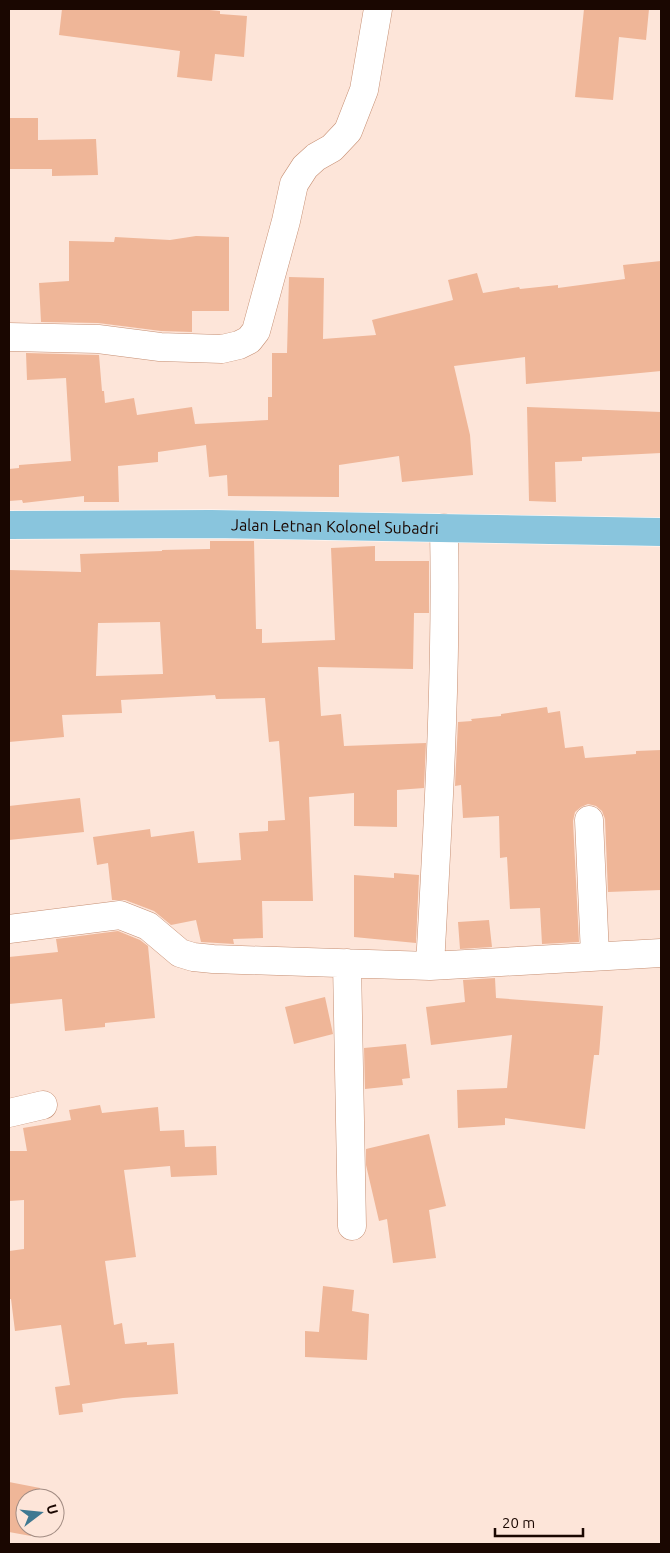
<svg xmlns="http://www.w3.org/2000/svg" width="670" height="1553" font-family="Ubuntu,sans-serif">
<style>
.building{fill:#efb698;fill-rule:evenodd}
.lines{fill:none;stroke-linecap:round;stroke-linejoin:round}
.minor-casing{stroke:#c68f73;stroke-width:29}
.major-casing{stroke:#fff;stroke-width:29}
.minor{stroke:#fff;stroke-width:28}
.major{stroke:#89c5dd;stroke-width:28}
.labels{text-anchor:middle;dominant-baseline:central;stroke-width:4;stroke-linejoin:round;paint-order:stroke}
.street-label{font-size:16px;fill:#1a0701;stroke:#fde5d9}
</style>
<rect width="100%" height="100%" fill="#fde5d9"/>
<path class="building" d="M62 9H199L220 11V14L247 16 244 57 215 54 212 81 177 77 180 51 59 35Z
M584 9H649L646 40 619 37 613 100 575 97Z
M9 118H38V140L96 139 98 175 52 176V169H9Z
M196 236 229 237V311H192V332L161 331 98 323 41 322 39 283 69 281V241L114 242 115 237 170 240Z
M661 261V371L526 384 525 357 454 366 470 435 473 475 402 482 399 456 339 465V497L228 496 227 475 209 477 206 445 158 452V462L118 466 119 502H84V496L23 503 22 500 9 501V469L19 468V465L71 461 66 378 27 380 26 353 99 355 102 391H104L105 403 134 398 137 415 192 407 195 424 268 420V397H272V353H287L289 277 324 278 323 339 376 335 372 320 453 300 448 280 477 273 483 293 519 287 520 289 558 285V288L625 279 623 265Z
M527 407 661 412V453L582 457V461L555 462 556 502 529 501Z
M210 541H254L256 629H262V643L335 640 331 548 375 546V561H429V613H414L413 669 318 667 321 716 341 714 344 746 426 743 424 788 397 790V827L354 826V793L309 797 313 901H262L263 938 233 939 234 944 201 942 196 920 171 925 154 911 125 900H112L108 863 97 865 93 837 150 829 151 837 194 831 198 863 241 860 239 833 268 831V821L285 820 279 741 269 742 265 698 216 699 215 695 121 700 122 713 62 715 64 737 9 742V570L81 572 80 554 162 551V550L210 549ZM160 622 163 674 96 676 98 623Z
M547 707 548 713 560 711 565 748 583 746 585 758 636 754V751L661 750V890L608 892 605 819 602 811 596 806 588 804 581 807 575 812 573 821 579 942 542 944 540 908 510 909 507 857 500 858 499 816 463 818 461 785 455 786 458 722 472 721 471 719 501 716V714Z
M80 798 84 832 9 840V806Z
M394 873 419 875 416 943 354 937V875L394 878Z
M489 920 492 947 460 949 458 922Z
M118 931 140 940 148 946 155 1018 105 1023V1027L65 1031 62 999 9 1004V957L58 952 56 939Z
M495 978 496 998 603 1006 599 1055H594L585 1129 505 1118V1125L458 1128 457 1090 507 1088 512 1035 431 1045 426 1007 465 1002 463 980Z
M325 997 333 1034 294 1044 285 1007Z
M406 1044 410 1078 402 1079 403 1085 365 1089 364 1048Z
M100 1105 102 1113 158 1107 160 1131 184 1130 185 1147 216 1146 217 1175 171 1177 170 1166 124 1170 136 1257 105 1261 114 1325 122 1323 125 1344 147 1342V1345L174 1343 178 1394 123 1398 82 1404 83 1412 59 1415 55 1387 70 1385 61 1325 15 1331 11 1299H9V1251L24 1249V1200L9 1201V1151H27L23 1128 71 1120 69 1110Z
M429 1134 446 1206 429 1210 436 1258 393 1263 387 1219 379 1221 366 1165V1149Z
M323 1286 354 1290 352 1311 369 1314 367 1360 305 1357V1331L319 1332Z
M9 1482 40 1488 38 1498H25V1528H32L31 1536 9 1532Z"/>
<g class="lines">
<defs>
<path id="minor" d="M9 337 98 339 160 347 222 349 239 345 249 340 256 331 286 221 294 184 305 167 316 157 332 148 348 131 364 90 378 9
M589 820 595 955
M9 929 120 915 148 926 180 953 193 957 213 959 430 966 661 953
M347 963 352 1226
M430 966C438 820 447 674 444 528
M9 1113 43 1105"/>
<g id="major">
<path id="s1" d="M9 525 211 524 661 532"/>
</g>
</defs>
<use href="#minor" class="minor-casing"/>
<use href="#major" class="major-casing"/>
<use href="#minor" class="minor"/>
<use href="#major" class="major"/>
</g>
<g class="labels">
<g class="street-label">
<text stroke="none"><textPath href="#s1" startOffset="326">Jalan Letnan Kolonel Subadri</textPath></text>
</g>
</g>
<rect width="670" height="1553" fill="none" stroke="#1a0701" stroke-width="20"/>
<g transform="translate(40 1513) rotate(74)"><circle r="24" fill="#fde5d9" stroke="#a28c83"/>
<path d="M0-4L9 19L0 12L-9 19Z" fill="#3f7992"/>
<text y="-8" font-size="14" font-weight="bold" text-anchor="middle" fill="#1a0701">U</text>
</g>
<path d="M495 1528v8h88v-8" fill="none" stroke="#1a0701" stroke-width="2.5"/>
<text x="502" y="1528" font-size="15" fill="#1a0701" stroke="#fde5d9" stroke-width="4" paint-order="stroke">20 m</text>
</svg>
